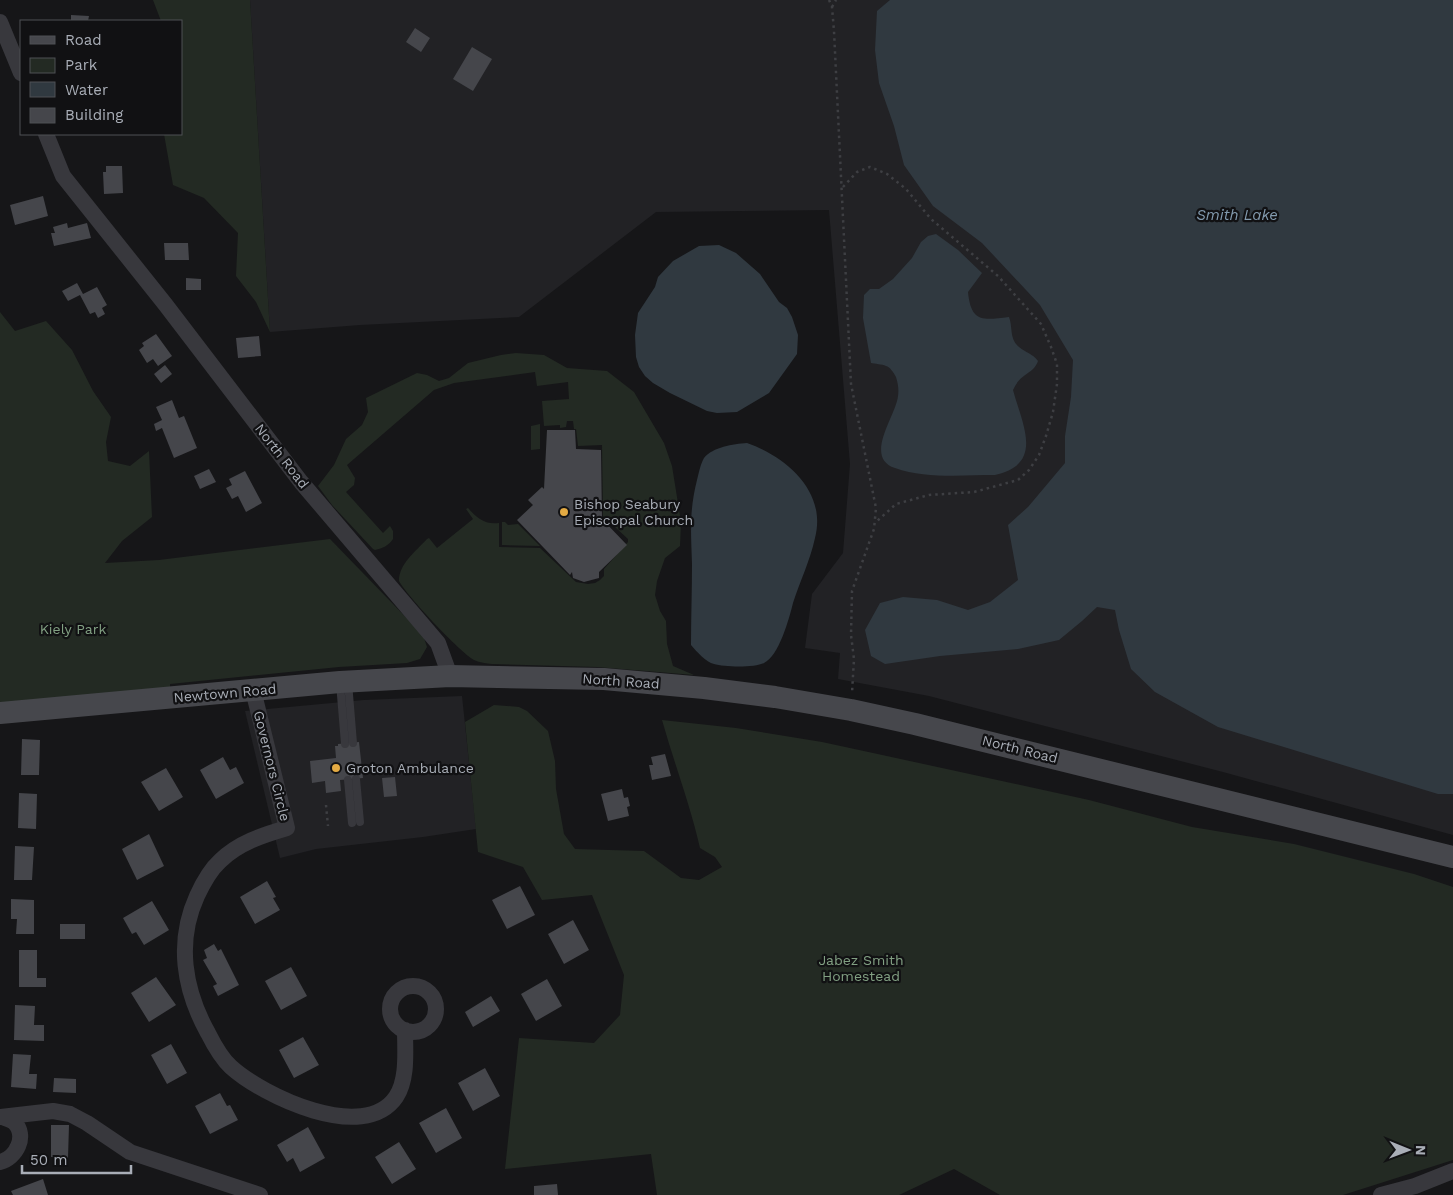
<svg xmlns="http://www.w3.org/2000/svg" width="1453" height="1195" font-family="'Work Sans',sans-serif">
<style>
.built{fill:#222225}
.green{fill:#232a23}
.water{fill:#303940}
.building{fill:#45464b}
.lines{fill:none;stroke-linecap:round;stroke-linejoin:round}
.path{stroke:#3e3f43;stroke-width:2.5;stroke-dasharray:2.5 4;stroke-linecap:butt}
.service{stroke:#38383d;stroke-width:8}
.minor{stroke:#38383d;stroke-width:16}
.secondary{stroke:#46474c;stroke-width:22}
.poi-dot{fill:#e3aa43;stroke:#111113;stroke-width:2}
.labels{text-anchor:middle;dominant-baseline:central;stroke-width:4.5;stroke-linejoin:round;paint-order:stroke}
.street-label{font-size:14px;fill:#a9aeb7;stroke:#111113}
.poi-label{font-size:14px;fill:#a9aeb7;stroke:#111113;text-anchor:start}
.park-label{font-size:14px;fill:#82a083;stroke:#111113}
.water-label{font-size:15px;font-style:italic;fill:#839baf;stroke:#111113}
</style>
<rect width="100%" height="100%" fill="#161618"/>
<path class="built" d="M250 0H1453V835L1223 772 929 696 838 679 840 653 805 648 812 594 843 553 850 464 829 210 656 212 519 317 360 325 270 332Z
M462 696 476 829 423 837 316 849 280 858 245 711 364 700Z"/>
<path class="green" d="M153 0H250L270 332 256 302 236 276 238 233 204 198 173 185 164 134H181V21H161Z
M0 312 15 331 46 321 72 350 93 391 111 417 106 442 108 461 130 466 149 451 152 517 122 541 105 563 159 560 330 539 423 635 427 647 420 659 407 663 339 667 170 684V693L0 711Z
M516 353 544 355 567 368 607 371 634 392 664 443 672 466 681 522 680 546 665 558 657 581 655 595 660 611 666 621 667 644 673 666 694 675 597 667 492 664C486 663 480 663 474 660 460 652 407 596 399 581 399 564 415 552 427 539L429 538 437 548 473 519 466 509 468 508C477 518 485 525 499 523V547L540 548 576 582 588 584 595 583 600 580 604 576V569L628 542V539L603 516 602 445 578 446 576 429H574L573 421H567L566 427 560 428V425L544 426 542 401 569 399 568 382 537 386 535 372 454 383 434 390 347 465 355 478 354 485 346 492 383 533 390 526 393 531V539C388 546 383 548 375 550L373 549 332 505 318 486 334 465 346 439 362 425 368 412 366 398 417 373 427 375 439 381 449 378 468 363 501 355Z
M540 424V449L531 450V426Z
M502 522H505L508 525 518 524 540 546 502 545Z
M494 705 519 707 527 711 548 731 555 761 556 789 564 834 575 849 644 851 681 878 699 880 722 867 715 857 700 848C690 804 674 763 662 720L736 728 822 742 873 753 1089 800 1192 827 1294 844 1414 874 1453 887V1160L1343 1195H1000L954 1169 899 1195H657L651 1154 505 1169 519 1038 594 1043 620 1015 624 975 592 895 542 900 523 867 478 852 465 722Z"/>
<path class="water" d="M890 0H1453V794H1438L1218 727 1155 692 1131 669 1119 630 1115 610 1097 607 1082 621 1059 640 1018 649 940 656 885 664 871 656 865 630 880 603 903 597 937 600 968 610 990 602 1018 580 1008 525 1028 507 1065 463V436L1071 397 1073 360 1040 305 982 243 933 206 904 165 894 126 879 83 875 50 877 11Z
M936 234 958 250 982 273 968 292C971 323 983 320 1009 317 1013 327 1009 339 1019 347 1026 353 1032 353 1038 361 1033 375 1021 372 1013 390 1022 424 1045 464 995 475 963 475 926 479 895 468 863 457 896 416 898 396 899 390 898 383 896 377 894 373 890 367 886 366 882 364 875 364 871 363L863 318 864 295 870 289H879L893 279 912 258 921 242 928 236Z
M719 245 736 253 760 274 779 302 787 308 792 317 798 335 797 354 769 393 737 412 717 413 707 411 670 393 653 383 645 376 639 367 636 357 635 335 638 313 655 287 658 277 673 261 699 246Z
M747 443C787 457 827 492 815 538 810 561 800 581 793 603 789 619 779 656 764 663 754 668 724 667 714 664 706 662 697 652 691 645 691 618 692 591 692 564 691 532 689 512 697 480 699 473 700 465 704 458 713 447 733 444 747 443Z"/>
<path class="building" d="M71 15 89 16 88 21H71Z
M415 28 430 38 421 52 406 42Z
M472 47 492 59 473 91 453 79Z
M106 166H122L123 193 104 194 103 172H106Z
M43 196 48 216 15 225 10 205Z
M67 223 68 228 87 223 91 238 54 246 51 233H55L53 227Z
M164 243H188L189 260H165Z
M186 278 201 279V290H186Z
M77 283 83 294 97 287 107 305 102 308 105 314 98 318 95 312 90 314 80 295 68 301 62 291Z
M156 334 172 356 158 366 153 359 147 363 139 350 144 346 142 343Z
M259 336 261 356 238 358 236 338Z
M165 365 172 374 161 383 154 374Z
M172 400 179 418 184 416 197 448 174 458 162 428 156 431 154 424 162 420 156 407Z
M547 430H575L576 449 601 450 602 519 627 545 599 572V578L584 582 573 578 572 572 570 575 517 520 533 505 528 500 542 487 544 489Z
M209 469 216 482 200 489 194 476Z
M245 471 262 503 246 512 238 496 232 499 226 488 232 485 229 479Z
M22 739 40 740 39 775H21Z
M359 742 363 778 340 780 341 791 326 793 325 781 312 783 310 761 336 758 335 746H338V744Z
M665 754 671 776 652 780 649 765H653L651 757Z
M223 757 230 770 236 767 244 783 216 799 200 770Z
M166 768 183 797 159 811 141 782Z
M395 777 397 796 384 797 382 778Z
M622 789 624 798 628 797 630 806 627 807 629 816 608 821 601 794Z
M19 793 37 794 36 829 18 828Z
M149 834 164 866 137 880 122 849Z
M15 846 34 847 32 880H14Z
M267 881 276 897 273 898 280 910 255 924 240 897Z
M520 886 535 915 507 929 492 900Z
M11 899 34 900V934H16L17 919H11Z
M152 901 169 930 144 945 136 932 132 934 123 918Z
M573 920 589 950 564 964 548 934Z
M60 924H85V939H60Z
M214 944 218 951 221 949 239 985 218 996 213 986 217 984 203 960 207 958 204 950Z
M19 950H37V978H46V987H19Z
M291 967 307 996 281 1010 265 981Z
M156 977 176 1005 149 1022 131 993Z
M547 979 562 1006 536 1021 521 994Z
M491 996 500 1011 473 1027 465 1012Z
M15 1005 35 1006 34 1025H44V1041L14 1040Z
M303 1037 319 1065 294 1078 279 1050Z
M171 1044 187 1073 167 1084 151 1055Z
M13 1054 31 1055 29 1074H37L36 1089 11 1087Z
M485 1068 500 1096 473 1111 458 1083Z
M54 1078 76 1079V1093L53 1092Z
M220 1093 227 1106 230 1105 238 1120 210 1134 195 1106Z
M446 1108 462 1138 436 1153 419 1123Z
M51 1125H69L68 1158 51 1157Z
M308 1127 325 1158 300 1172 293 1158 287 1162 277 1145Z
M399 1142 416 1169 392 1184 375 1157Z
M43 1179 48 1195H13L11 1191Z
M557 1184 558 1195H534V1186Z"/>
<g class="lines">
<path class="path" d="M829 0 832 7 834 31 851 384 876 508 874 529 852 591 851 635 854 659 852 693
M832 7 836 0
M843 187 857 172 870 167 887 174 906 189 931 219 998 276 1041 324 1051 347 1057 364V384L1053 412 1046 436 1039 455 1029 470 1018 480 974 492 929 495 896 504 876 522
M326 805 328 826"/>
<path class="service" d="M348 682 353 743
M340 683 345 744
M356 779 360 822
M348 780 352 823"/>
<path class="minor" d="M0 22 21 73
M46 134 63 176 165 304 301 482 438 643 450 676
M253 690 287 828C263 835 238 843 220 861 210 870 203 883 197 896 176 942 184 990 208 1033 214 1045 221 1058 231 1067 263 1096 364 1144 396 1097 408 1079 405 1051 405 1030
M390 1009a23 23 0 1 1 46 0a23 23 0 1 1-46 0Z
M0 1117 53 1111 70 1114 87 1123 130 1152 260 1195
M0 1162C16 1158 28 1136 14 1122 11 1120 7 1119 3 1117
M1381 1195 1415 1186 1453 1171"/>
<path class="secondary" d="M0 713 340 682 450 676 604 679 704 688 775 697 851 710 915 724 1453 857"/>
</g>
<g class="poi-dot">
<circle cx="564" cy="512" r="5"/>
<circle cx="336" cy="768" r="5"/>
</g>
<g class="labels">
<g class="street-label">
<text transform="translate(282 456) rotate(52)">North Road</text>
<text transform="translate(621 681) rotate(4)">North Road</text>
<text transform="translate(225 693) rotate(-5)">Newtown Road</text>
<text transform="translate(1020 749) rotate(14)">North Road</text>
<text transform="translate(272 766) rotate(76)">Governors Circle</text>
</g>
<g class="poi-label">
<text x="574" y="504">Bishop Seabury<tspan x="574" dy="16">Episcopal Church</tspan></text>
<text x="346" y="768">Groton Ambulance</text>
</g>
<g class="park-label">
<text x="73" y="629">Kiely Park</text>
<text x="861" y="960">Jabez Smith<tspan x="861" dy="16">Homestead</tspan></text>
</g>
<g class="water-label">
<text x="1237" y="215">Smith Lake</text>
</g>
</g>
<rect x="20" y="20" width="162" height="115" fill="#111113" stroke="#4e5055"/>
<rect x="30" y="36" width="25" height="8" fill="#46474c" stroke="#4e5055"/>
<text x="65" y="45" font-size="15" fill="#a9aeb7">Road</text>
<rect x="30" y="58" width="25" height="15" fill="#232a23" stroke="#4e5055"/>
<text x="65" y="70" font-size="15" fill="#a9aeb7">Park</text>
<rect x="30" y="82" width="25" height="15" fill="#303940" stroke="#4e5055"/>
<text x="65" y="95" font-size="15" fill="#a9aeb7">Water</text>
<rect x="30" y="108" width="25" height="15" fill="#45464b" stroke="#4e5055"/>
<text x="65" y="120" font-size="15" fill="#a9aeb7">Building</text>
<g transform="translate(1408 1150) rotate(91)" stroke="#111113" stroke-width="4" paint-order="stroke">
<path d="M0-4L9 19L0 12L-9 19Z" fill="#a9aeb7"/>
<text y="-8" font-size="14" font-weight="bold" text-anchor="middle" fill="#a9aeb7">N</text>
</g>
<path d="M22 1165v8h109v-8" fill="none" stroke="#a9aeb7" stroke-width="2.5"/>
<text x="30" y="1165" font-size="15" fill="#a9aeb7" stroke="#111113" stroke-width="4" paint-order="stroke">50 m</text>
</svg>
